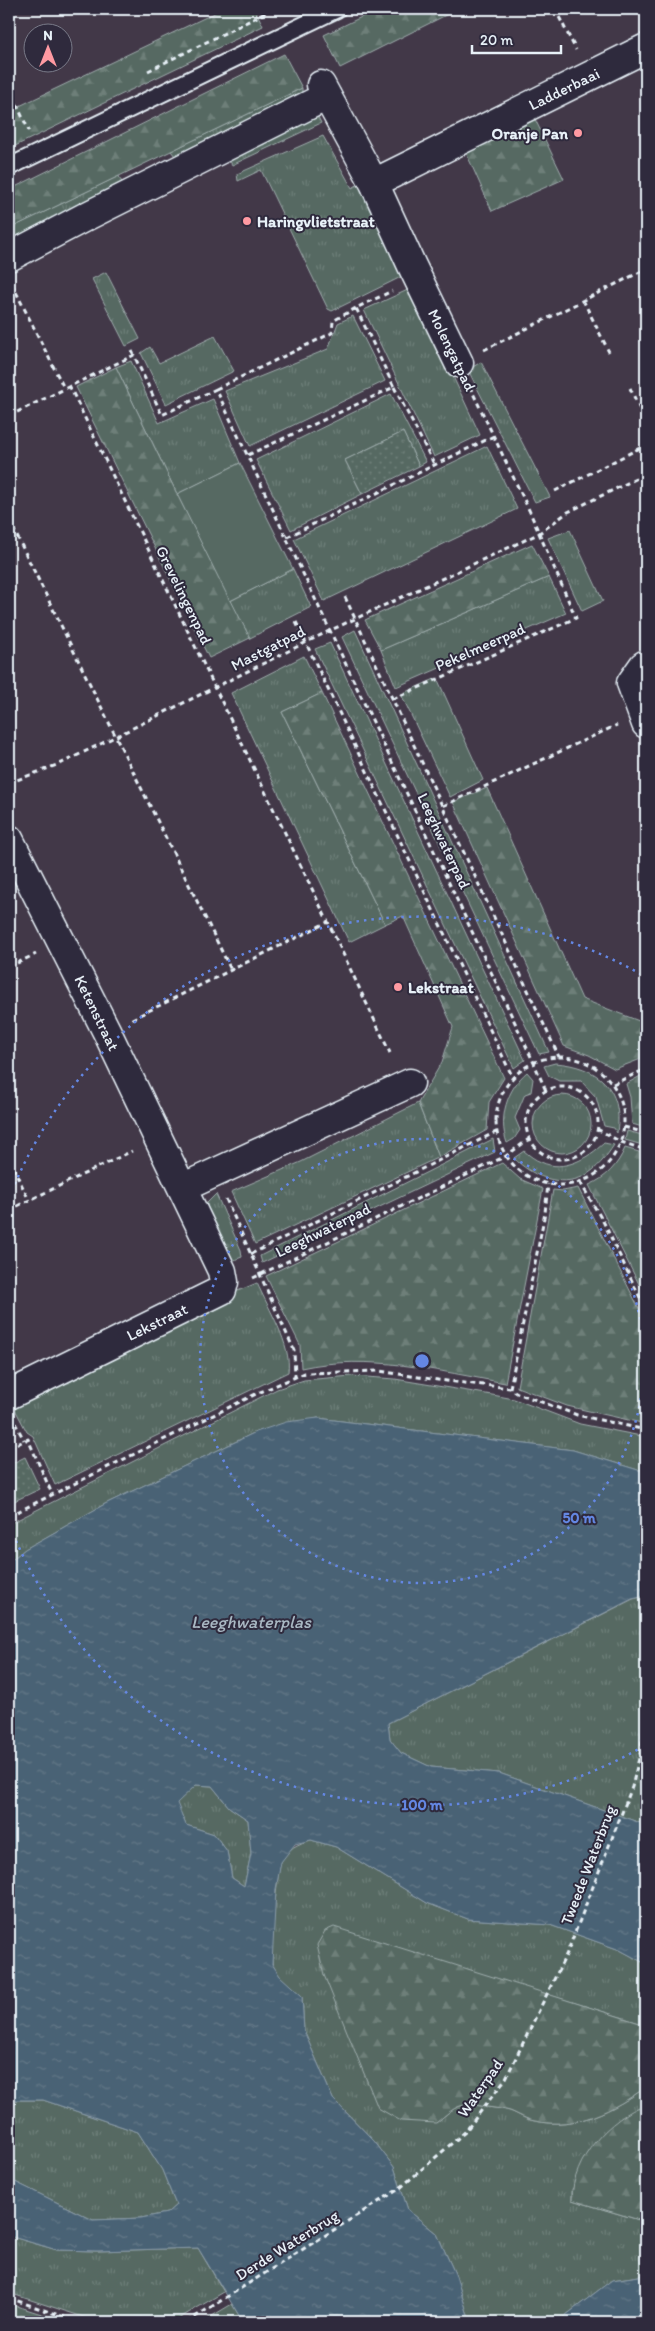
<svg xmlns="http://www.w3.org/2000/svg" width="655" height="2331" font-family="Itim,sans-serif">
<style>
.grass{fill:url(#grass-tufts);stroke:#9fadad}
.forest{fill:url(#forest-firs);stroke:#9fadad}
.park{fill:url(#park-dots);stroke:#9fadad}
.pitch{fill:#566962;stroke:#9fadad}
.water{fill:url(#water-ripples);stroke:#899ba9;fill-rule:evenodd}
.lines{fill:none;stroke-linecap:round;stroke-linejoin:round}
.service-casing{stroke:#e8f1f8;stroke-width:20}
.minor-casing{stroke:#e8f1f8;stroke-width:31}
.path{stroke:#e8f1f8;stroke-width:3;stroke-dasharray:5 4;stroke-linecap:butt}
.service{stroke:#2f2a3d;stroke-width:16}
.minor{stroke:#2f2a3d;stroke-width:28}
.ring{fill:none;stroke:#6487e3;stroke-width:2.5;stroke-dasharray:2.5 5}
.poi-dot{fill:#ff9aa2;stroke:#2f2a3d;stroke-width:2}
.labels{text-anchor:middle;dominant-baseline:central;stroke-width:4;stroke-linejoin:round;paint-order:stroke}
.street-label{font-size:16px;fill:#e8f1f8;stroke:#2f2a3d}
.poi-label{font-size:16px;font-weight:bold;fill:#e8f1f8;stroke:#2f2a3d;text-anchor:start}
.water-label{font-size:18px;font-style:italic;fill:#a9b8c3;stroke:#2f2a3d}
.centre{fill:#6487e3;stroke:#2f2a3d;stroke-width:2.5}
.ring-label{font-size:15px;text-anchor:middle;font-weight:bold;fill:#6487e3;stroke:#2f2a3d;stroke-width:4;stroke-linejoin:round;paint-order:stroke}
</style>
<defs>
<pattern id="grass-tufts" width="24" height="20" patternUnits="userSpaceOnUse" patternTransform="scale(1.25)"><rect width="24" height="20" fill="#566962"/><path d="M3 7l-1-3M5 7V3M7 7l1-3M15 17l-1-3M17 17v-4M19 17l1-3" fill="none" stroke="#6e7f79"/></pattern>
<pattern id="forest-firs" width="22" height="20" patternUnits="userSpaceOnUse" patternTransform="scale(1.25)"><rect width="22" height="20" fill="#566962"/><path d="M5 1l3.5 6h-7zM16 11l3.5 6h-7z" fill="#6e7f79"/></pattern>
<pattern id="park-dots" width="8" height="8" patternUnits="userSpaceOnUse" patternTransform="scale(1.25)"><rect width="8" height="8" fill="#566962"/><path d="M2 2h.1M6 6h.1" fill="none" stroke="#6e7f79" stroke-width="1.8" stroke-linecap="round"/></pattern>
<pattern id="water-ripples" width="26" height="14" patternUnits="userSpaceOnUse" patternTransform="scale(1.25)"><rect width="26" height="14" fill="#4a6274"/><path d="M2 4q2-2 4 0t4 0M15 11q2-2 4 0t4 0" fill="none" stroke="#647989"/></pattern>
</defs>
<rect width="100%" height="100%" fill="#423848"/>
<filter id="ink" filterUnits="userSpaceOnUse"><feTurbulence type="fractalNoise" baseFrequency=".02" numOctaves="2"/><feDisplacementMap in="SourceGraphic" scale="10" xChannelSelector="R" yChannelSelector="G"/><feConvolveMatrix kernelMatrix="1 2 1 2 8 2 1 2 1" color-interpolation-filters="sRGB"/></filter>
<g filter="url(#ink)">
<path class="grass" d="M302 88V95L175 156 171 151Z
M317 115 321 123 232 165 228 157Z
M323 136 352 188 361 183 405 275 332 311 328 309 261 170 238 181 237 174Z
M119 176 122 183 9 241V229Z
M106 272 140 339 126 346 92 279Z
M412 288 480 435 434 457 364 310Z
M353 316 385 381 250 446 225 391 328 349 338 323Z
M215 336 234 371 166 404 141 353 150 347 159 363Z
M131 361 159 423 213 399 240 463 177 494 116 367Z
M481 362 550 497 535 502 468 370Z
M391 394 426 462 419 466 403 432 345 460 362 494 291 530 256 460Z
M487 446 517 509 324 601 294 539Z
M570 530 603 601 582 611 548 538Z
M293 569 311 607 250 638 230 601Z
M549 577 566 613 396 687 381 650Z
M355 630 549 1052 539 1054 342 637Z
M330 643 525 1060 514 1068 315 649Z
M304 656 322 693 282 712 385 924 349 942 231 693Z
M437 678 483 780 450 797 401 694Z
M555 1063C597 1066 624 1088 617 1133L614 1128 604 1126 596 1097 581 1081H559L549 1076 544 1066Z
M527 1072 533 1079 531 1092 525 1094 515 1118 520 1130 514 1139 507 1143C498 1118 507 1089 527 1072Z
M533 1124a29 29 0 1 1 58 0a29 29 0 1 1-58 0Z
M418 1103 439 1157 255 1244 231 1192 301 1162Z
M627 1131 646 1136V1146L625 1140Z
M493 1139 495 1152 262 1263 260 1256Z
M604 1143 614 1145C606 1157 597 1169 584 1176 560 1188 531 1176 514 1158L524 1151C529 1155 535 1160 541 1162 564 1173 588 1158 604 1143Z
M216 1194 241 1250 242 1257 229 1262 207 1215V1203Z
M257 1283C268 1308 292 1345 288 1372L55 1485 33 1436 27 1432 10 1400 194 1309Z
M352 1376 395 1379 498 1396 514 1399 580 1424 646 1437V1470H638L573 1450 318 1418 256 1432 105 1504 25 1549 9 1562V1524L277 1389 304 1380Z
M646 1596V1825L499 1773 431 1767 401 1753 390 1739 388 1723 633 1599Z
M196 1785 212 1786 229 1807 248 1820 251 1854 244 1886 232 1878 227 1851 214 1834 186 1825 176 1803Z
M311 1840 336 1847 427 1903 468 1919 550 1925 620 1950 646 1964V2025L543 1993 436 2123C457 2105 460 2102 487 2107 495 2108 503 2109 510 2111 518 2114 526 2120 535 2121 576 2130 614 2110 646 2087V2104L572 2189V2200L646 2222V2275L612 2280 557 2322H470L456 2276 437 2234 408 2210 394 2167 374 2141 333 2099 304 2031 302 1996C292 1987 278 1978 273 1965 269 1957 277 1872 281 1862 288 1848 297 1844 311 1840Z
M9 2100H43L138 2132 162 2170 176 2205 167 2213 141 2218 93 2220 9 2179Z
M9 2236 57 2250 97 2251 198 2248 224 2292 173 2322H99L9 2293Z
M232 2304 243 2322H202Z"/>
<path class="forest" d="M223 9H255L263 26 9 149V111Z
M378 9H458L340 68 324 35Z
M284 54 302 88 9 229V190Z
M533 115 564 179 492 211 464 148Z
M116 367 177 494 250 638 209 658 76 387Z
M532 544 549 577 381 650 365 620Z
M322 693 504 1078 489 1102 487 1130 439 1157 418 1103 442 1062 453 1027 403 916 385 924 282 712Z
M487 788 582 999 639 1021 646 1017V1057L615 1069 589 1055 564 1046 453 802Z
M646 1073V1128L632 1124 630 1097 626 1084Z
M625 1148 646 1154V1298L589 1185C606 1178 618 1165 625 1148Z
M502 1163 520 1179 543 1189 505 1383C438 1371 369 1353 301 1368L300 1345 266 1276Z
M578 1188 646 1322V1424L567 1406 517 1387 553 1190 563 1191Z
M334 1927 646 2025V2087C614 2110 576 2130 535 2121 527 2120 518 2114 510 2111 503 2109 495 2108 487 2107 460 2102 457 2105 436 2123L401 2121 378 2108 324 1975 317 1945 325 1931Z
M646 2104V2222L572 2200C572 2158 609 2119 646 2104Z
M9 2303 13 2305 67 2322H9Z"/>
<path class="park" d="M403 432 419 466 362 494 345 460Z
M25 1457 40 1489 10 1503 9 1465Z"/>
<path class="pitch" d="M240 463 293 569 230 601 177 494Z"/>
<path class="water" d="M318 1418 573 1450 638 1470H646V1596L632 1599 388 1723 390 1739 401 1753 431 1767 499 1773 646 1825V1964L620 1950 550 1925 468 1919 427 1903 336 1847 311 1840 295 1844 281 1862 276 1889 272 1964 280 1976 302 1996 304 2031 333 2099 374 2141 394 2167 408 2210 437 2234 456 2276 470 2322H243L198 2248 97 2251 57 2250 9 2236V2179L93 2220 141 2218 167 2213 176 2205 162 2170 138 2132 43 2100H9V1562L25 1549 105 1504 256 1432 286 1422ZM196 1785 212 1786 229 1807 248 1820 251 1854 244 1886 232 1878 227 1851 214 1834 186 1825 177 1803Z
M646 2275V2322H557L612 2280Z"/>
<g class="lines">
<defs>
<path id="service" d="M9 167 337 9"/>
<path id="minor" d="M321 85 374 183 412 266 459 363
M374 183 646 48
M9 257 85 217 327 96
M646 664 643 666 631 683 646 724
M9 839 107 1032 182 1188
M9 1395 222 1290 224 1282 222 1271 182 1188 410 1083"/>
</defs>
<use href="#service" class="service-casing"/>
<use href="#minor" class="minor-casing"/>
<path class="path" d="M555 9 576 50
M148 71 273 9
M9 88 29 131
M12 284 64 388
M583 300 609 352
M484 350 646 269
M132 351 162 415 216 389 534 1063 546 1091
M69 385 328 922
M394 387 434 464
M630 388 646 422
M216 389 332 333 333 321 356 308
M9 416 134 355
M248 455 394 387 356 308 392 291
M555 491 646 445
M9 520 231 970
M287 537 494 436
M345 597 559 1057
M296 622 513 1078
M393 699 576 618 529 510 471 389
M9 783 62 763 331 630 538 534 568 512 646 474
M443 806 617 725
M9 967 36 954
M132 1019 328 922 390 1053
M496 1121a64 64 0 1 1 128 0a64 64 0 1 1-128 0Z
M613 1084 646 1069
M526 1123a36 36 0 1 1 72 0a36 36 0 1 1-72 0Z
M624 1127 646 1133
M597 1129 621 1142 646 1150
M9 1159 29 1200
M580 1182 604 1223 646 1310
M226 1199 294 1350 295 1377
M9 1210 132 1151
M251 1254 496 1132
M253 1278 506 1156 529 1139
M510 1388 545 1213 548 1184
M15 1423 24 1440
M9 1448 28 1439 52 1494
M9 1516 258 1393 305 1373 379 1371 438 1380 510 1388 517 1393 577 1415 646 1430
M9 2298 79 2322
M187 2322 399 2189 465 2132 506 2078 567 1953 632 1787 641 1750 646 1703"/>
<use href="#service" class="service"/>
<use href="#minor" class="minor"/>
</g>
</g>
<g class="ring">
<circle cx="422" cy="1361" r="222"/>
<path d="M644 1746A444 444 0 0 1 9 1524M9 1198A444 444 0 0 1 644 976"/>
</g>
<g class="poi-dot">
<circle cx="578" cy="133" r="5"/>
<circle cx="247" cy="221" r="5"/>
<circle cx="398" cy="987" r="5"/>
</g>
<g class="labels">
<g class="street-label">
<text transform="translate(564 89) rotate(-26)">Ladderbaai</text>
<text transform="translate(452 350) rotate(64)">Molengatpad</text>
<text transform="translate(184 595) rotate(64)">Grevelingenpad</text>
<text transform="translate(480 647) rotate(-24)">Pekelmeerpad</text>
<text transform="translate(268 648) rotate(-27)">Mastgatpad</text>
<text transform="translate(444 841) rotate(65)">Leeghwaterpad</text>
<text transform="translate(97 1013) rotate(64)">Ketenstraat</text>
<text transform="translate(323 1230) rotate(-26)">Leeghwaterpad</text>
<text transform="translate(157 1322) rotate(-26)">Lekstraat</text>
<text transform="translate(588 1865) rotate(-69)">Tweede Waterbrug</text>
<text transform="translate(480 2088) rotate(-55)">Waterpad</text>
<text transform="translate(287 2245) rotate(-32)">Derde Waterbrug</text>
</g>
<g class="poi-label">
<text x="568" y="133" text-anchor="end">Oranje Pan</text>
<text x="257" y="221">Haringvlietstraat</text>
<text x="408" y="987">Lekstraat</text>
</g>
<g class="water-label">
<text x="251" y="1622">Leeghwaterplas</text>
</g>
</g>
<circle cx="422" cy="1361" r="8" class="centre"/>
<g class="ring-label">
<text x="579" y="1523">50 m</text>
<text x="422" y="1810">100 m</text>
</g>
<rect width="655" height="2331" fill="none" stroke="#2f2a3d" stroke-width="30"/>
<rect x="15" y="15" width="625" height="2301" fill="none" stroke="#e8f1f8" stroke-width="2" filter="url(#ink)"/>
<g transform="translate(48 48)"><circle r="24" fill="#2f2a3d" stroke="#797a88"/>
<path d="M0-4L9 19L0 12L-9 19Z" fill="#ff9aa2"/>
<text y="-8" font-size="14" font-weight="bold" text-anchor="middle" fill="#e8f1f8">N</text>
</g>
<path d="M472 45v8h89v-8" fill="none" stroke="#e8f1f8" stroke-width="2.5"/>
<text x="480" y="45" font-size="15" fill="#e8f1f8" stroke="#2f2a3d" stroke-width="4" paint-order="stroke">20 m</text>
</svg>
